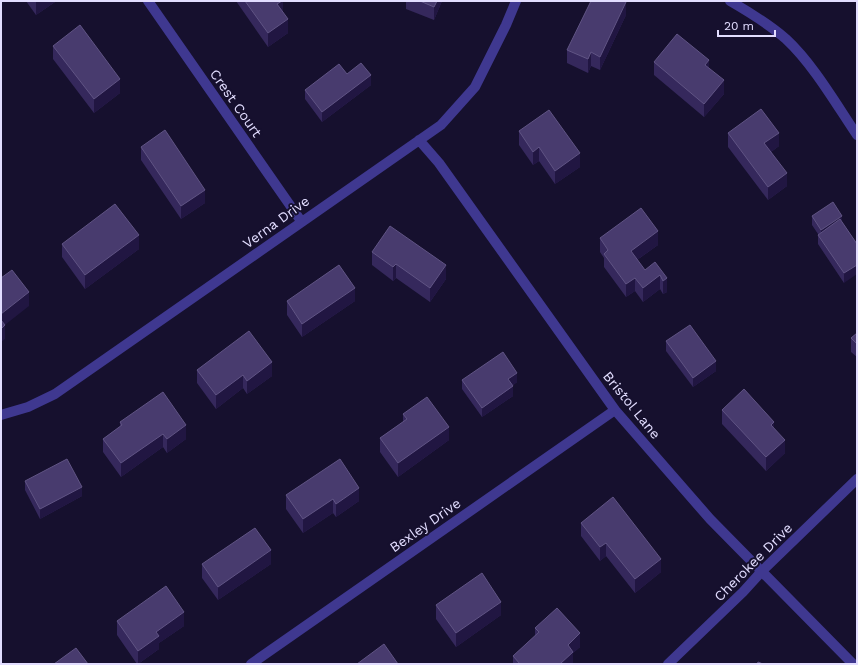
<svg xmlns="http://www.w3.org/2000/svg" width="858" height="665" font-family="'Work Sans',sans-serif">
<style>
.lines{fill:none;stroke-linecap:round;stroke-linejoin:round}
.street{stroke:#3f3890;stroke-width:10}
.wall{fill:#35285c}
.shaded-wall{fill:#211642}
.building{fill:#483b6e;stroke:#605484}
.labels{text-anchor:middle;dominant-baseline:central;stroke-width:4;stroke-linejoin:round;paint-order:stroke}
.street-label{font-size:14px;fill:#e2ddff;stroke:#16102e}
</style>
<rect width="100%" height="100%" fill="#16102e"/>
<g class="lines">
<path class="street" d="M148 1 301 221
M730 1C749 12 769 24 786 39 813 64 836 104 857 135
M419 140 439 163 615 410 710 519 853 664
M1 415 28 407 55 394 441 125 475 87 506 25 516 1
M251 664 615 410
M668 664 743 592 761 572 857 479"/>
</g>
<path class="wall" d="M26 1H55V2L36 15Z
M236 1H283V12L288 33 268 47Z
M406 1H442L434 20 406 9Z
M626 15 600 70 591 66 588 73 567 63V50Z
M53 46 120 93 94 113 53 59Z
M654 62 709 68 724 94 704 117 654 75Z
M347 74 371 85 322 122 305 99V90Z
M519 131 580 167 555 184 539 161 533 165 519 145Z
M728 133 779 146 771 152 787 186 768 200 728 147Z
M141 147 205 203 181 219 141 160Z
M812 216 842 222 857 244 844 283 818 244V234L812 225Z
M600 238 658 245 637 260 645 270 667 278V292L663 294 660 289 643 302 635 291 626 297 604 267V258L600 252Z
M62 244 139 249 85 289 62 257Z
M372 252 446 279 430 302 396 278 393 281 372 265Z
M287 301H355L302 337 287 315Z
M857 333V357L851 352V338Z
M666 341 716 371 693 387 666 351Z
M197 370 272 376 247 394 243 388 216 409 197 383Z
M462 380 517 382 512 386 513 396 482 417 462 389Z
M722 410 774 428 785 453 766 471 722 424Z
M403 414 449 440 398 477 380 452V438L403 422Z
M120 422 186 439 167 453 163 447 121 477 103 452V439L120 427Z
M25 481 82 496 40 519 25 490Z
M286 495 359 501 336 517 333 513 303 533 286 509Z
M581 523 661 572 635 593 606 556 600 561 581 536Z
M202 564H271L218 600 202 578Z
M436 605 501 615 456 647 436 619Z
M117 621 184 626 159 643V649L138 664H137L117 635Z
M535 628 580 647 573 653V664H513V656L535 636Z"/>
<path class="shaded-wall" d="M37 1H55V2L36 15V2Z
M282 1H283V14L277 4Z
M437 1H442L434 20V7Z
M626 2V15L600 70V57Z
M288 19V33L268 47V33Z
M591 52V66L588 73V59Z
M709 60V74L705 65Z
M371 75V85L322 122V112Z
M120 79V93L94 113V99Z
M724 80V94L704 117V104Z
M779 133V146L764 157V143Z
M539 147V161L533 165V152Z
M580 153V167L555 184V171Z
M787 173V186L768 200V187Z
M205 190V203L181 219V206Z
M842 216V225L821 239V230Z
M658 231V245L631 264V251Z
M139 235V249L85 289V275Z
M396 264V278L393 281V267Z
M446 265V279L430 302V288Z
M857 265V274L844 283V273Z
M660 275V289L643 302V288Z
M635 278V291L626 297V284Z
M667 278V292L663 294V281Z
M355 288V301L302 337V324Z
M29 292V306L1 328V314Z
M5 325V339L1 342V329Z
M716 361V371L693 387V378Z
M272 362V376L247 394V381Z
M517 373V382L508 389V379Z
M243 375V388L216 409V395Z
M513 386V396L482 417V408Z
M774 422V435L771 425Z
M186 425V439L167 453V439Z
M449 427V440L398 477V463Z
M163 434V447L121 477V463Z
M785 440V453L766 471V457Z
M82 487V496L40 519V509Z
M359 488V501L336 517V504Z
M333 499V513L303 533V519Z
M606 543V556L600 561V547Z
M271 550V564L218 600V587Z
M661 559V572L635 593V579Z
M501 602V615L456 647V633Z
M184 612V626L159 643V649L138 664V651L156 632Z
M580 633V647L573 653V664H560L568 645Z"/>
<path class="building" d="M245 1H282L277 4 288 19 268 33Z
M420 1H437L434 7Z
M591 1H625L626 2 600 57 591 52 588 59 567 50Z
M80 25 120 79 94 99 53 46Z
M677 34 709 60 705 65 724 80 704 104 654 62Z
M361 63 371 75 322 112 305 90 339 64 347 74Z
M761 109 779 133 764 143 787 173 768 187 728 133Z
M549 110 580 153 555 171 539 147 533 152 519 131Z
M165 130 205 190 181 206 141 147Z
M833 202 842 216 821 230 812 216Z
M115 204 139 235 85 275 62 244Z
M641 208 658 231 631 251 645 270 655 262 667 278 663 281 660 275 643 288 635 278 626 284 604 254 608 250 600 238Z
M840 219 857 244V265L844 273 818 235Z
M390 226 446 265 430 288 396 264 393 267 372 252Z
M339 265 355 288 302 324 287 301Z
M12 270 29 292 1 314V278Z
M1 320 5 325 1 329Z
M690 325 716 361 693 378 666 341Z
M249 331 272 362 247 381 243 375 216 395 197 370Z
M857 333V344L851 338Z
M503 352 517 373 508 379 513 386 482 408 462 380Z
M744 389 774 422 771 425 785 440 766 457 722 410Z
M163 392 186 425 167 439 163 434 121 463 103 439 122 425 120 422Z
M427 397 449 427 398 463 380 438 407 419 403 414Z
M67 459 82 487 40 509 25 481Z
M340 459 359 488 336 504 333 499 303 519 286 495Z
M613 497 661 559 635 579 606 543 600 547 581 523Z
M255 528 271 550 218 587 202 564Z
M482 573 501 602 456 633 436 605Z
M166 586 184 612 156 632 159 636 138 651 117 621Z
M557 608 580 633 568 645 573 652 560 664H520L513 656 539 632 535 628Z
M384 644 398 664H357Z
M76 648 88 664H54Z
M758 662 763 664H757Z"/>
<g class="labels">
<g class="street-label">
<text transform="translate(236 103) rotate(55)">Crest Court</text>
<text transform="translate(276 222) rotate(-36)">Verna Drive</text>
<text transform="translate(632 405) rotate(51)">Bristol Lane</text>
<text transform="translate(425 525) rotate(-35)">Bexley Drive</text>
<text transform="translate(753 562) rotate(-45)">Cherokee Drive</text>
</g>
</g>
<rect width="858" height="665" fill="none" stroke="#e2ddff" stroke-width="4"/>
<path d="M718 30v6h57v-6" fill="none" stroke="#e2ddff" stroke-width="2"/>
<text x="724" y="30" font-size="12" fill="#e2ddff" stroke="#16102e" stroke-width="3" paint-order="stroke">20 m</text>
</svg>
